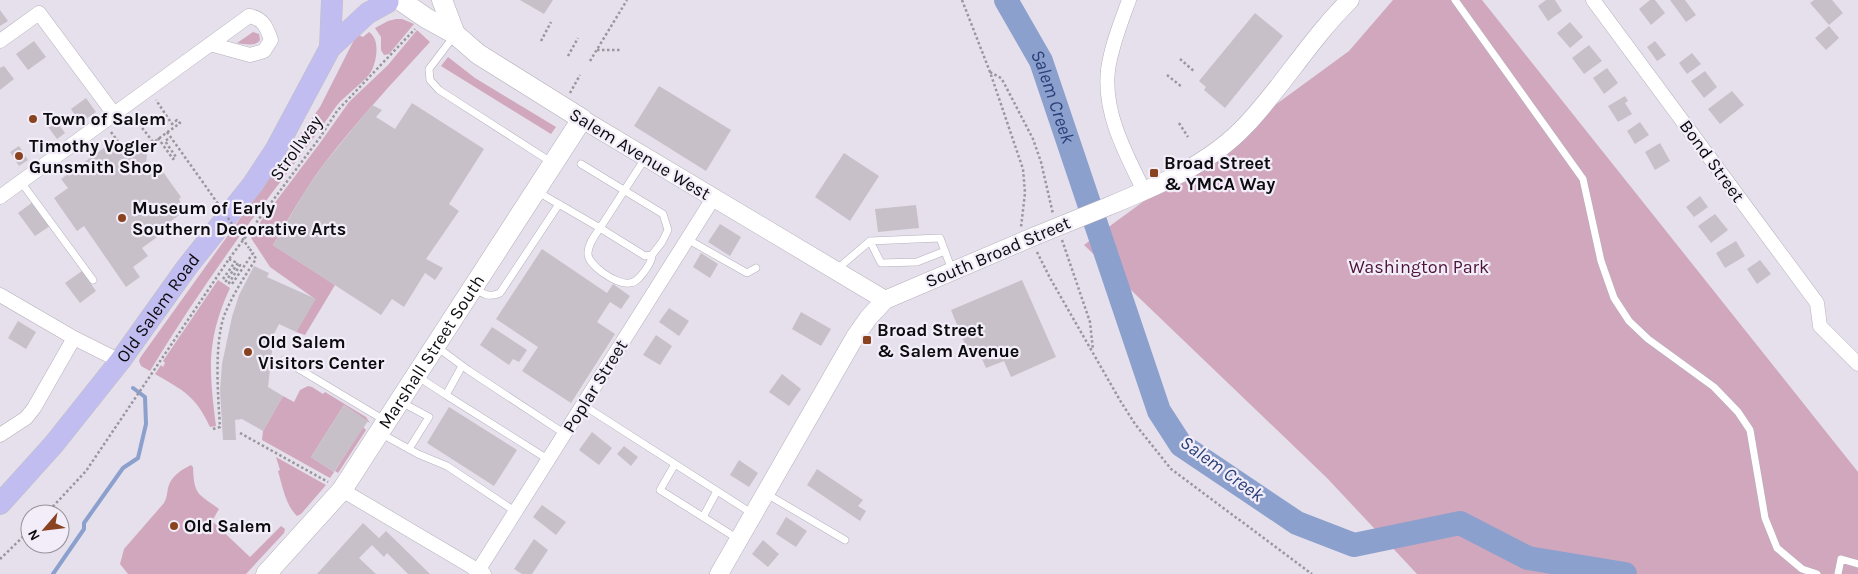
<svg xmlns="http://www.w3.org/2000/svg" width="1858" height="574" font-family="Karla,sans-serif">
<style>
.green{fill:#d1a7bd}
.lines{fill:none;stroke-linecap:round;stroke-linejoin:round}
.stream{stroke:#8ca0ce;stroke-width:4}
.river{stroke:#8ca0ce;stroke-width:24}
.building{fill:#c8c0c8}
.service-casing{stroke:#b5b0bb;stroke-width:8}
.minor-casing{stroke:#b5b0bb;stroke-width:15}
.tertiary-casing{stroke:#b5b0bb;stroke-width:19}
.secondary-casing{stroke:#b5b0bb;stroke-width:21}
.primary-casing{stroke:#c0c0c0;stroke-width:22}
.path{stroke:#99969e;stroke-width:2.5;stroke-dasharray:2.5 2.5;stroke-linecap:butt}
.service{stroke:#fff;stroke-width:7}
.minor{stroke:#fff;stroke-width:14}
.tertiary{stroke:#fff;stroke-width:18}
.secondary{stroke:#fff;stroke-width:20}
.primary{stroke:#c1bdf1;stroke-width:21}
.tertiary-bridge-casing{stroke:#b5b0bb;stroke-width:19;stroke-linecap:butt}
.path-bridge{stroke:#99969e;stroke-width:2.5;stroke-dasharray:2.5 2.5;stroke-linecap:butt}
.tertiary-bridge{stroke:#fff;stroke-width:18}
.poi-dot{fill:#8a4320;stroke:#f2edf8;stroke-width:2}
.labels{text-anchor:middle;dominant-baseline:central;stroke-width:4.5;stroke-linejoin:round;paint-order:stroke}
.poi-label{font-size:18px;font-weight:bold;fill:#0c0b0e;stroke:#f2edf8;text-anchor:start}
.street-label{font-size:18px;fill:#0c0b0e;stroke:#f2edf8}
.park-label{font-size:18px;fill:#4e1239;stroke:#f2edf8}
.water-label{font-size:19px;font-style:italic;fill:#2a4079;stroke:#f2edf8}
</style>
<rect width="100%" height="100%" fill="#e5e0eb"/>
<path class="green" d="M1393 0H1482L1858 472V574H1417L1327 478 1084 245 1349 51Z
M396 19H402L414 24 389 54 384 55 381 50V37L375 28 388 21Z
M417 30 430 42C393 82 357 121 324 164 305 189 289 218 273 245L335 285 305 335 296 332 315 299 270 267 251 238 261 221 320 143 349 102 388 65Z
M253 32 259 34 260 40C256 47 243 44 237 43Z
M369 32C380 39 377 59 372 70 367 81 344 95 335 108 301 157 262 204 227 254 200 292 174 331 150 371L141 366 139 361 140 358 320 107 357 34 363 37Z
M448 57 475 78 556 127 551 134 441 66Z
M218 280 230 288C206 340 209 371 216 426L210 427C195 395 184 391 155 374L161 365 163 367 165 363 163 361Z
M308 386 312 387 323 394 325 392 366 417 370 423 344 405 311 457 334 472 330 478 262 440 263 431 283 396 294 402 300 390Z
M363 427 366 430 338 473 335 471Z
M276 457 326 485 301 514 297 516C286 506 282 485 278 471L280 470Z
M191 465 193 467C194 496 198 493 219 509L212 521 250 557 281 526 285 529 284 533 246 574H128L120 564 124 549 164 503C167 498 167 493 168 488 171 476 181 470 191 465Z"/>
<g class="lines">
<path class="stream" d="M53 574 84 529V523L123 468 138 458 146 424 145 397 133 388"/>
<path class="river" id="s1" d="M1006 0 1041 61 1159 411 1181 445 1297 523 1354 545 1460 523 1528 558 1625 574"/>
</g>
<path class="building" d="M520 0H553L544 14Z
M1546 0H1555L1562 11 1548 21 1538 6Z
M1650 0H1655L1665 13 1651 25 1639 9Z
M1670 0H1685L1696 15 1686 22Z
M1814 0H1832L1843 13 1829 25 1810 3Z
M0 10 8 21 0 26Z
M1255 13 1283 36 1225 108 1204 90 1206 87 1199 81Z
M1570 22 1583 37 1570 48 1557 33Z
M1829 26 1839 38 1826 50 1815 38Z
M34 41 46 57 28 70 16 54Z
M1655 41 1666 55 1657 61 1647 47Z
M1589 45 1602 61 1584 74 1572 58Z
M1692 53 1701 64 1687 74 1679 63Z
M4 66 14 79 0 90V68Z
M1607 68 1618 83 1604 94 1593 78Z
M1705 71 1717 87 1704 98 1691 81Z
M659 86 731 130 706 171 634 126Z
M1732 91 1744 105 1720 124 1708 109Z
M1625 96 1628 101 1625 103 1632 114 1618 122 1608 106Z
M86 98 96 112 80 123 71 109Z
M412 103 484 149 449 204 459 211 426 259 443 268 435 280 425 273 404 307 392 299 381 315 273 245 305 191 324 164 372 105 382 110 376 117 395 129Z
M54 118 65 133 57 139 46 124Z
M1640 122 1649 135 1635 144 1627 131Z
M112 142 117 150 129 143 139 144 147 155 146 163 152 172 156 169 159 174 163 172 181 197 179 199 182 206 179 208 182 213 168 223 171 227 142 248 148 256 133 267 140 277 126 287 84 226 77 231 54 198 68 188 61 179Z
M1660 143 1670 161 1655 170 1645 152Z
M19 146 28 160 19 166 10 152Z
M844 153 879 176 850 221 815 197Z
M1700 196 1708 207 1694 217 1686 207Z
M33 202 50 226 35 236 18 213Z
M916 205 919 228 878 232 875 209Z
M1715 214 1728 230 1711 243 1698 226Z
M720 224 741 237 730 256 708 242Z
M1736 241 1745 256 1725 268 1716 253Z
M542 249 607 293 613 284 630 296 621 309 610 302 597 322 615 334 571 403 522 371 538 347 496 319Z
M701 253 718 264 710 278 693 267Z
M1760 260 1771 274 1757 284 1747 269Z
M254 266 269 273 267 277 316 299 296 332 279 324 274 334 268 387 283 396 263 431 242 419 235 420 236 440H223L220 390 222 364 232 317 239 295Z
M82 271 96 291 80 303 65 283Z
M1022 280 1056 357 1011 377 1004 361 986 368 978 350 969 354 951 310Z
M669 308 689 321 679 336 659 322Z
M801 312 831 329 821 346 792 329Z
M18 321 36 332 26 349 8 338Z
M492 327 527 350 519 362 513 359 509 365 480 345Z
M656 335 672 346 660 365 643 355Z
M782 374 801 389 789 406 769 392Z
M344 405 368 421 334 472 311 457Z
M449 407 517 450 494 486 427 443Z
M592 432 612 448 599 465 579 450Z
M624 446 638 457 631 466 617 454Z
M739 460 758 473 749 487 730 475Z
M817 469 863 500 858 506 866 511 860 521 807 485Z
M542 505 566 522 556 535 533 517Z
M786 517 807 531 796 547 776 534Z
M363 523 379 538 386 531 430 574H408L387 553 384 557 372 545 359 558 376 574H317Z
M534 539 548 550 532 574H522L514 569Z
M763 540 779 554 768 567 752 554Z"/>
<g class="lines">
<defs>
<path id="service" d="M1455 0 1583 179 1601 261 1614 298 1629 321 1648 339 1714 387 1738 412 1750 430 1765 518 1777 548 1802 569 1817 574
M454 36 429 69 430 80 439 90 551 162
M581 164 663 214 668 230 662 242 652 255 645 256 600 228C595 235 588 244 588 253 587 265 617 285 629 283 636 283 640 277 644 272 648 266 652 262 652 255
M21 182 93 280
M538 192 600 228 646 157
M687 239 747 273 756 268
M870 241 881 263 917 262 945 251
M836 270 870 241 940 238 952 270
M473 288C483 294 489 298 500 293L559 204
M437 347 468 370 565 434
M284 360 384 420
M462 366 446 395 549 460
M417 376 446 395
M401 402 429 417 409 449
M583 405 753 514
M380 433 418 454 447 466 516 512
M675 464 660 490 738 539
M765 493 845 540
M703 517 717 491
M1838 574 1841 559 1858 564"/>
<path id="minor" d="M1129 0C1121 22 1111 47 1108 70 1103 113 1126 154 1144 191
M1593 0 1817 303 1820 326 1858 364
M0 41 39 13 114 114
M0 197 249 16C263 18 267 28 271 40L264 51 250 55 210 44
M0 295 74 338 120 361
M0 435 26 418 34 408 74 338
M342 490 484 574
M476 574 714 197"/>
<path id="tertiary" d="M582 119 885 300
M1109 206C1157 186 1210 164 1246 125 1283 86 1311 38 1350 0
M719 574 855 337 869 317 885 300 1035 236"/>
<g id="secondary">
<path d="M442 0 455 34"/>
<path id="s2" d="M266 574 342 490 582 119 478 54 455 34 426 18 400 0"/>
</g>
<g id="primary">
<path d="M330 48 332 0"/>
<path id="s3" d="M0 504 54 444 120 361 187 267 253 184 276 149 330 48 368 13 388 2"/>
</g>
</defs>
<use href="#service" class="service-casing"/>
<use href="#minor" class="minor-casing"/>
<use href="#tertiary" class="tertiary-casing"/>
<use href="#secondary" class="secondary-casing"/>
<use href="#primary" class="primary-casing"/>
<path class="path" d="M962 0 990 72 1023 169 1025 193 1021 227
M541 41 551 22
M597 50H621
M568 56 578 38
M1180 59 1195 72
M590 61 627 0
M990 72 1001 78 1004 83 1033 139 1041 162 1053 214
M1167 75 1182 87
M570 93 580 75
M133 116 153 142
M1179 123 1188 137
M111 132 122 147
M167 132 202 181
M158 138 173 159 176 157 165 141 171 137
M143 150 180 123 177 120 172 124 156 100
M1062 240 1090 322 1093 350
M1037 252 1050 278 1121 402 1135 424 1171 469 1312 574
M229 259 235 262 223 279 226 281 238 263 240 265 229 283 232 284 253 253 249 248
M213 429 220 427C218 395 214 346 224 316 232 296 244 277 256 259L253 253
M240 433 328 482
M46 514 86 471 229 259 321 136 337 111 415 29
M0 559 30 530"/>
<use href="#service" class="service"/>
<use href="#minor" class="minor"/>
<use href="#tertiary" class="tertiary"/>
<use href="#secondary" class="secondary"/>
<use href="#primary" class="primary"/>
<defs>
<path id="tertiary-bridge" d="M1035 236 1109 206"/>
</defs>
<use href="#tertiary-bridge" class="tertiary-bridge-casing"/>
<path class="path-bridge" d="M202 181 249 248"/>
<use href="#tertiary-bridge" class="tertiary-bridge"/>
</g>
<g class="poi-dot">
<circle cx="33" cy="119" r="5"/>
<circle cx="19" cy="156" r="5"/>
<rect x="1149" y="168" width="10" height="10" rx="2.5"/>
<circle cx="122" cy="218" r="5"/>
<rect x="862" y="335" width="10" height="10" rx="2.5"/>
<circle cx="248" cy="352" r="5"/>
<circle cx="174" cy="526" r="5"/>
</g>
<g class="labels">
<g class="poi-label">
<text x="43" y="119">Town of Salem</text>
<text x="29" y="146">Timothy Vogler<tspan x="29" dy="21">Gunsmith Shop</tspan></text>
<text x="1164" y="163">Broad Street<tspan x="1164" dy="21">&amp; YMCA Way</tspan></text>
<text x="132" y="208">Museum of Early<tspan x="132" dy="21">Southern Decorative Arts</tspan></text>
<text x="877" y="330">Broad Street<tspan x="877" dy="21">&amp; Salem Avenue</tspan></text>
<text x="258" y="342">Old Salem<tspan x="258" dy="21">Visitors Center</tspan></text>
<text x="184" y="526">Old Salem</text>
</g>
<g class="street-label">
<text transform="translate(296 148) rotate(-54)">Strollway</text>
<text transform="translate(640 154) rotate(31)">Salem Avenue West</text>
<text transform="translate(1712 161) rotate(54)">Bond Street</text>
<text transform="translate(998 252) rotate(-23)">South Broad Street</text>
<text stroke="none"><textPath href="#s3" startOffset="252">Old Salem Road</textPath></text>
<text stroke="none"><textPath href="#s2" startOffset="278">Marshall Street South</textPath></text>
<text transform="translate(595 386) rotate(-58)">Poplar Street</text>
</g>
<g class="park-label">
<text x="1419" y="267">Washington Park</text>
</g>
<g class="water-label">
<text stroke="none"><textPath href="#s1" startOffset="108">Salem Creek</textPath></text>
<text transform="translate(1222 469) rotate(36)">Salem Creek</text>
</g>
</g>
<g transform="translate(45 529) rotate(242)"><circle r="24" fill="#f2edf8" stroke="#96939a"/>
<path d="M0-4L9 19L0 12L-9 19Z" fill="#8a4320"/>
<text y="-8" font-size="14" font-weight="bold" text-anchor="middle" fill="#0c0b0e">N</text>
</g>
</svg>
